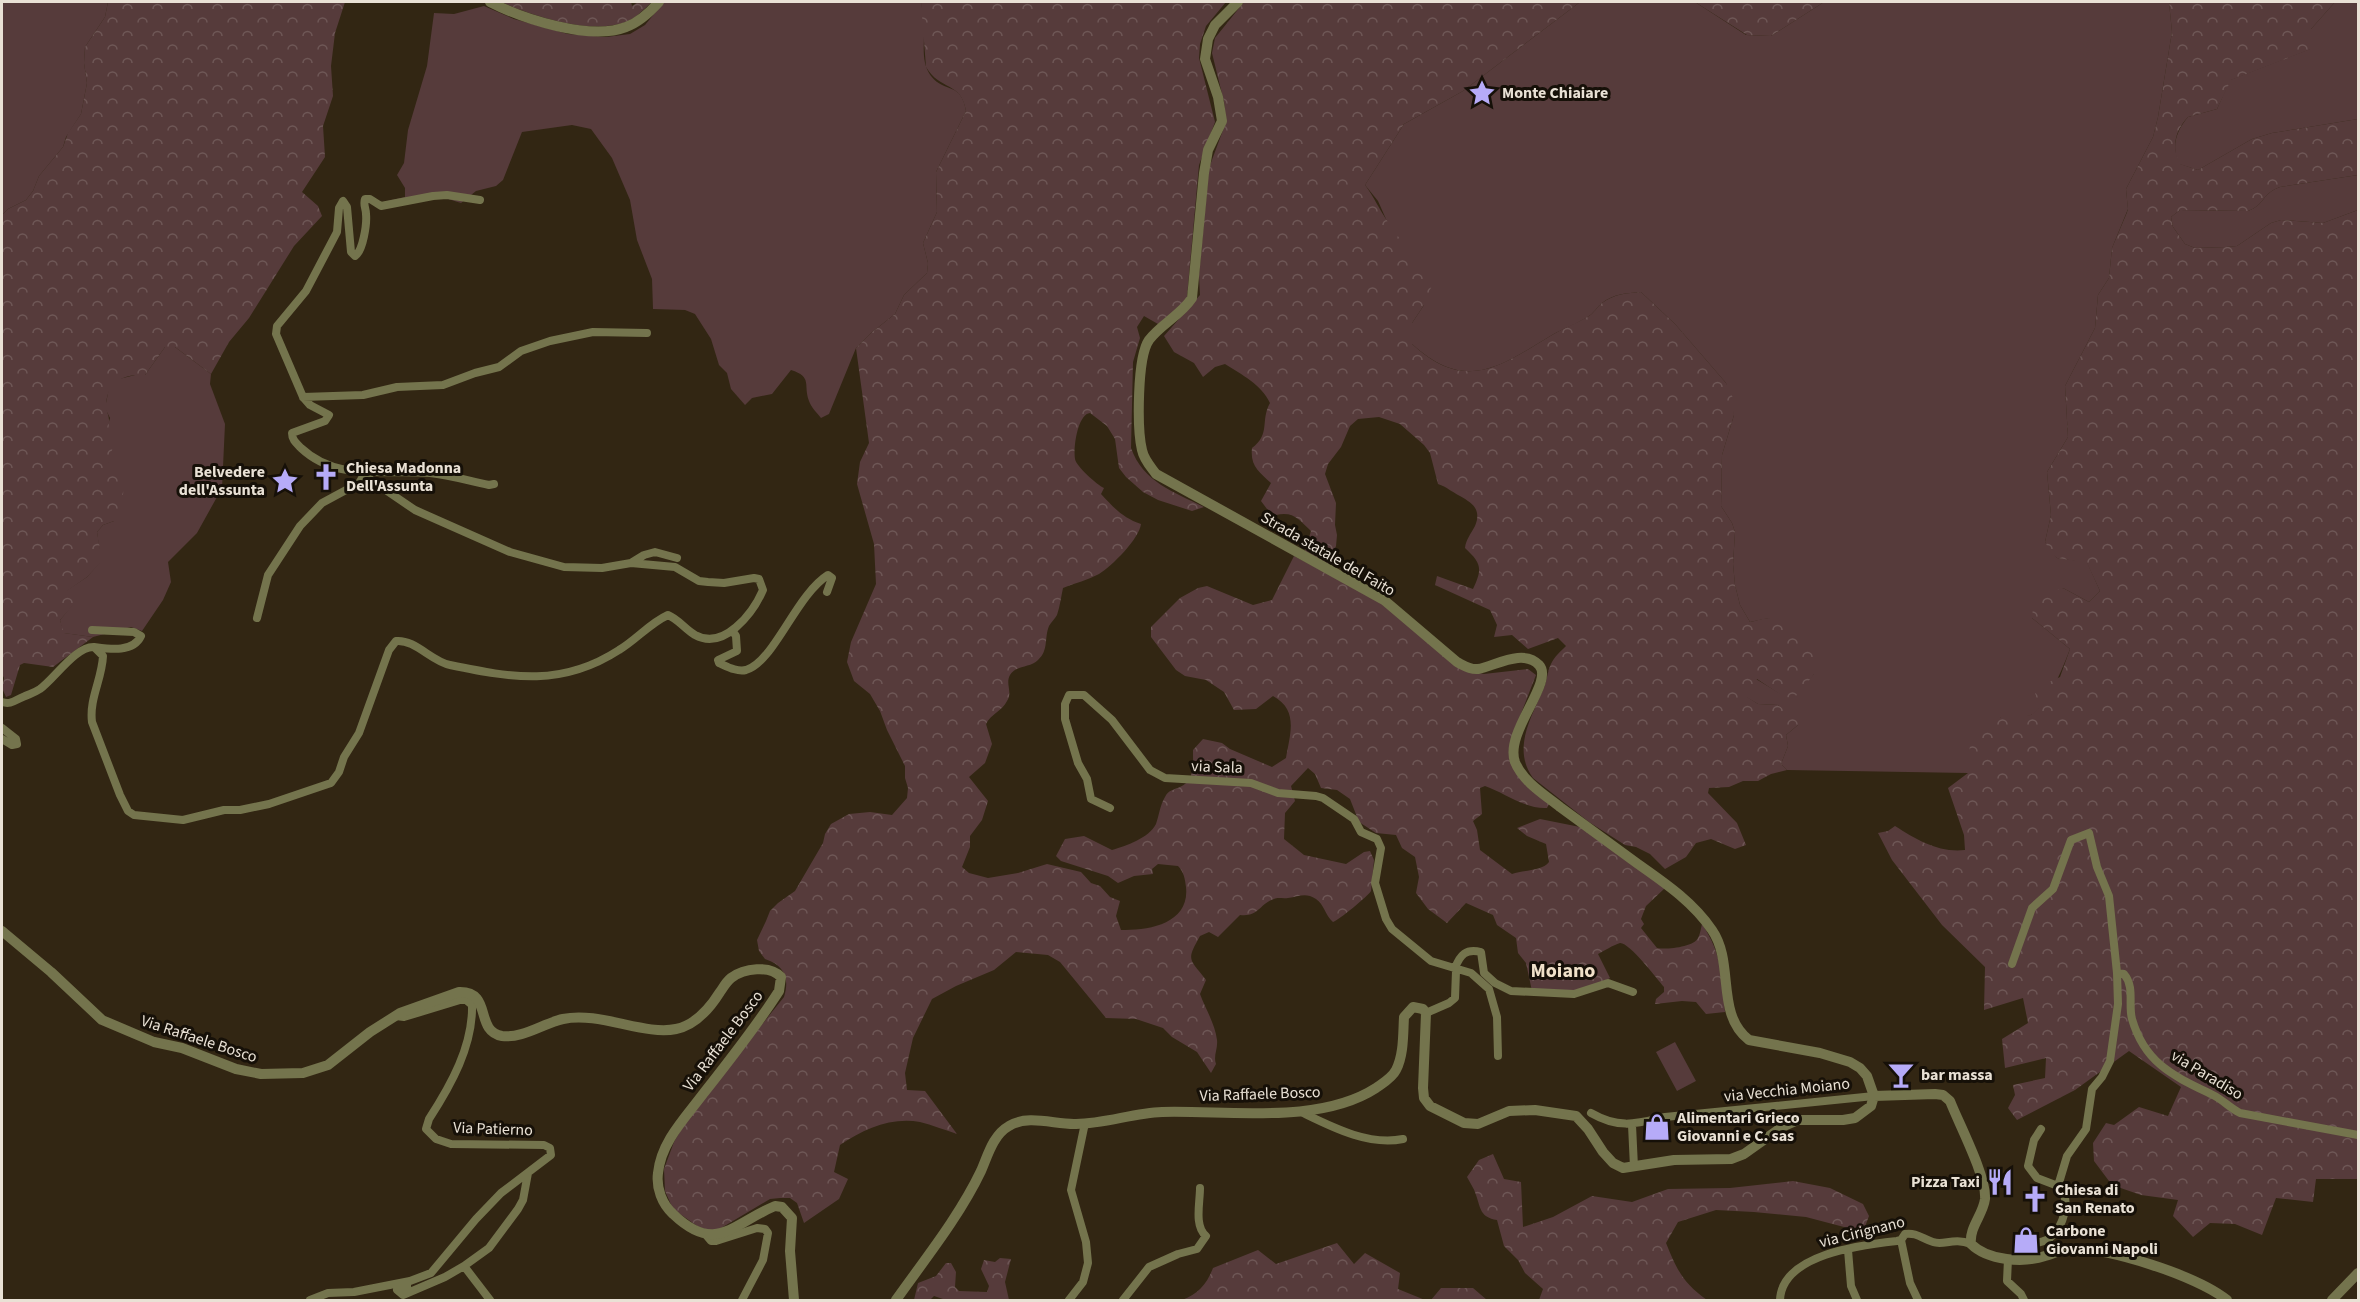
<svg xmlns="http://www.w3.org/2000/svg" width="2360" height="1302" font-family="'Source Sans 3',sans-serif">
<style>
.green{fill:#563b3b}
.forest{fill:url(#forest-crowns)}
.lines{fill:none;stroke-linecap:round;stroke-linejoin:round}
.minor{stroke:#74744d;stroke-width:8}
.tertiary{stroke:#74744d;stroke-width:10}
.labels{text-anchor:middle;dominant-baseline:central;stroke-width:6;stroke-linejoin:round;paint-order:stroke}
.poi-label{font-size:16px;font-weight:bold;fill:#e9e1d5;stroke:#161008;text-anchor:start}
.street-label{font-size:16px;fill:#e9e1d5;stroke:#161008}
.quarter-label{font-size:20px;font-weight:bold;fill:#f0e1c9;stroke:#161008}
</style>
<defs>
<pattern id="forest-crowns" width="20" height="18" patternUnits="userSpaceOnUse" patternTransform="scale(1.5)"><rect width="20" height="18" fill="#563b3b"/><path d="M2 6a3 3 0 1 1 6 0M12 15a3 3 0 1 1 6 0" fill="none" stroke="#6e5756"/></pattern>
</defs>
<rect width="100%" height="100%" fill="#322613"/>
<path class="green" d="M2 2H108L105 17 85 47 84 63 87 83 81 114 66 137 63 147 39 176 33 191 26 200 8 209 2 215Z
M664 2H921C922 9 924 17 924 25 925 42 920 61 931 76 945 94 961 81 966 111L936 172 937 212 923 243 928 263 927 273 904 295 895 314 871 333 856 348 829 414 821 418C817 413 811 407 809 401 803 385 813 377 791 370L772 394 752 398 745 405 731 389 727 373 719 365 711 339 695 314 685 310 653 309 652 279 637 240 630 200 612 158 591 129 572 125 522 132 503 180 496 186 476 191 461 203 445 198 383 202 405 197V188L397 175 404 163 408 130 427 66 434 13 454 14 484 6 514 19 568 34 606 37 630 34 645 25Z
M1580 2H1695L1746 35 1771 36 1824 2H2169L2172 32 2158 117 2153 137 2126 189 2128 209 2112 248 2109 278 2098 295 2095 328 2065 386 2068 437 2047 472 2051 515 2045 542 2057 558 2087 562 2100 591 2089 602 2063 588 2032 618 2070 649C2064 665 2047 708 2031 715 2023 718 2010 717 2001 717L1968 773 1787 770 1781 764 1788 746 1786 735 1798 725 1778 705 1758 704 1746 697 1756 679 1784 696 1798 691 1814 674 1769 618 1750 622 1740 605 1735 585 1733 564 1735 532 1732 523 1721 506 1722 455 1734 415 1726 383 1675 324 1641 292C1627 293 1613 294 1602 303 1597 307 1594 313 1589 316 1577 324 1564 328 1552 335 1499 367 1466 393 1412 344V323L1424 305 1378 201 1365 185 1404 124 1463 91Z
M2335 2H2358V119L2272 133 2252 139 2198 170 2179 164C2171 147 2176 131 2188 117L2217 109 2230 80 2310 49 2311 29Z
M2358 175V210L2323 223 2281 220 2271 223 2237 246 2227 247 2195 248 2185 244 2173 227 2171 217 2180 210 2248 211C2265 205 2262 193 2280 187Z
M165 347H175L211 374 210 384 225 424 222 488 197 533 168 562 171 582 163 600 142 631 131 627 93 637 63 633 60 620 74 603 66 591 87 577 101 561 97 532 103 525 114 521 108 462 107 428 110 418 105 408 109 388 115 380 135 375H145Z
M1675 1042 1696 1081 1677 1091 1656 1052Z"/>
<path class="forest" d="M108 2H345L335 33 331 66 333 96 323 126 325 157 302 192 318 206 322 216 294 246 249 318 229 342 211 374 175 347H165L145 375C123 374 107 381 106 406 106 411 109 415 109 420 109 431 106 436 113 447L108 462C131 473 122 496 120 518L118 523 114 521 103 525 97 532 102 561 87 577 67 591 75 603 60 620 64 633 93 637 53 667 24 663 20 665 11 695 6 697 2 688 4 678 2 674V215L8 209 26 200 33 191 39 176 63 147 68 133 81 114 87 83 84 63 85 47 105 17Z
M501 2H631L632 6 638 2H652C643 10 634 20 623 23 587 34 534 16 501 2Z
M921 2H1226L1206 26 1200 44 1199 58 1215 122 1199 165 1187 297 1184 303 1158 324 1144 316 1137 327 1140 338 1133 362 1131 448C1143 482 1174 492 1204 507L1192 511 1158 500 1143 492 1126 477 1119 468 1115 439 1107 426 1090 413C1078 414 1073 447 1075 459 1076 466 1097 485 1104 488L1101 494C1114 508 1123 518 1141 524 1139 539 1112 566 1099 574 1088 580 1075 583 1063 588 1061 597 1060 606 1057 615 1055 619 1051 622 1049 626 1044 638 1049 650 1038 660 1030 668 1016 665 1010 675 1005 684 1013 692 1007 701 1002 711 991 714 986 724L992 744 985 763 969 777 988 801 982 820 970 836V847L962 867 969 873 988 878 1018 873 1047 864 1081 872 1091 883 1100 886 1110 897 1120 901 1116 916 1121 930C1150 931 1190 923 1186 887 1185 879 1184 872 1178 866L1158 864 1152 869 1153 874 1134 876 1118 883 1108 876 1061 861 1056 856 1065 839 1084 836 1112 850C1126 846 1149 838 1156 824 1159 816 1160 805 1165 797 1168 790 1174 790 1180 787 1195 781 1193 764 1193 750L1203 739 1222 743 1230 749 1272 767 1286 758C1290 734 1299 710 1273 696L1256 709 1234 710 1224 692 1206 680 1185 676 1176 670 1151 637V627L1180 598 1198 588 1207 586 1253 605 1272 600 1294 556 1368 595 1391 610 1462 669 1484 674 1528 669 1536 675 1510 742V756L1549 804 1547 808C1525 809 1505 793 1485 786L1480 788 1482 814 1473 821 1477 830 1480 850 1512 874C1524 870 1542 871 1549 862L1546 844 1527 836 1517 828 1540 819 1580 827 1665 888 1646 906 1641 919 1644 924 1641 928 1657 948C1666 950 1694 947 1698 938 1700 935 1701 928 1702 924 1723 956 1721 975 1725 1012L1706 1014 1696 1002 1682 1001 1655 1004 1656 999 1664 992V987C1657 979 1629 942 1620 943 1613 945 1604 951 1598 954L1610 978 1585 992 1532 991 1526 963 1518 953 1516 938 1497 925 1493 915 1466 903 1447 923 1428 909 1416 893 1419 877 1415 857 1402 848 1396 835 1376 833 1359 822 1350 799 1337 790 1321 788 1315 774 1308 768 1291 786 1295 801 1285 813 1284 839 1304 855 1346 864 1364 852 1370 851 1374 860 1371 891C1369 895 1338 921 1333 922 1325 915 1324 904 1316 899 1305 892 1299 897 1288 898 1283 899 1278 897 1274 899 1258 905 1259 917 1240 915L1218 937 1209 932 1200 936C1186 961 1189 958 1206 980L1200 994C1206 1010 1215 1024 1217 1040 1218 1049 1213 1056 1216 1064L1211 1073 1197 1052 1172 1037 1163 1028 1136 1019 1106 1018 1060 962 1048 955 1016 952 994 970 956 986 932 999 913 1038 905 1073 907 1090 925 1091 957 1134C945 1130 932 1125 920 1122 891 1117 864 1129 840 1145L834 1172 848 1179 839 1199 804 1223 797 1203 790 1198H780L770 1199 716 1231 700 1228 673 1209 665 1191 664 1169 674 1142 691 1113 784 997C790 978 784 965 765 959L759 951 757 940 766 921 770 911 778 903 795 891 823 843 825 834 831 824 849 814 870 812 892 815 907 798 908 788 905 778V766L887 730 880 711 870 694 854 681 847 662 851 642 876 584 874 544 857 484 860 462 869 443 856 348 871 333 895 314 904 295 927 273 928 263 923 243 937 212 936 172 966 111C961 81 940 91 926 67Z
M1244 2H1580L1463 91 1404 124 1365 185C1374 197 1379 209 1388 222 1402 243 1419 263 1432 285L1424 305 1412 323V344C1465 393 1499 367 1552 335 1564 328 1577 323 1589 316 1594 313 1597 307 1602 303 1614 294 1627 293 1641 292L1675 324 1726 383 1733 398 1734 415 1722 455 1721 506 1732 523 1735 532 1733 564 1735 585 1740 605 1750 622C1756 621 1764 618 1769 618 1786 620 1819 645 1818 663 1817 677 1801 686 1795 698L1784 697 1757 679 1747 697 1758 704 1778 705 1799 720 1798 725 1786 735 1788 746 1781 764 1787 770 1771 774 1758 781H1743L1729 787 1709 788 1708 793 1737 823 1746 845 1735 849 1711 839 1696 843 1686 857 1665 869 1650 854 1636 847 1625 845 1589 822 1533 778C1512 749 1531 718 1543 690 1547 682 1547 672 1551 664 1554 657 1561 651 1566 646L1558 638 1528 649 1512 635 1494 637 1497 625 1490 610 1435 585 1437 576 1473 589C1483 568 1481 563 1465 548 1466 539 1471 534 1475 526 1482 509 1472 503 1460 496 1452 492 1447 487 1438 484L1430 453 1424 445 1400 424 1379 417 1358 419 1350 426 1341 447 1328 464 1325 474 1336 503 1335 525 1337 535 1336 546 1329 564 1305 551 1311 531C1299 520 1294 511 1276 515L1267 509 1261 501 1271 483C1259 472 1250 466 1252 448 1271 434 1260 421 1270 403 1261 384 1242 375 1225 364L1215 367 1203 377 1194 363 1174 352 1164 336 1200 295 1199 275 1209 168 1226 122 1224 102 1212 53 1215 38Z
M1695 2H1824L1771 36 1747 35Z
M2169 2H2335L2311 29V49L2231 80 2217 109 2188 117C2175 131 2171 147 2180 164L2198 170 2252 139 2272 133 2358 119V175L2280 187C2262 193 2265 205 2248 211L2180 210 2171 217 2173 227 2185 244 2195 248 2227 247 2237 246 2271 223 2281 220 2323 223 2358 210V1179H2316L2313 1202 2276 1198 2262 1235 2235 1224 2210 1223 2193 1237 2173 1216 2178 1200 2141 1195 2112 1185 2094 1161 2093 1143 2106 1123 2114 1125 2139 1107 2168 1116 2181 1087 2129 1051 2075 1090 2017 1120 2008 1108 2015 1095 2013 1085 2045 1078 2046 1058 2005 1068 2002 1039 2028 1023 2023 998 1984 1010 1985 967 1942 925 1892 860 1878 833 1888 831 1895 826C1917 840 1939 853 1965 850L1964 835 1948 788 1968 773 1970 743 2001 717 2031 715 2039 708 2034 689 2060 677 2070 649 2032 618 2034 598 2063 588 2089 602 2100 591 2087 563 2057 558 2050 551 2045 542 2051 515 2047 472 2068 437 2065 386 2095 328 2098 295 2109 278 2112 248 2128 210 2126 189 2153 137 2158 117 2172 32Z
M1493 1154 1504 1179 1521 1182 1523 1227 1553 1217 1592 1196 1632 1202 1668 1189 1730 1188 1793 1181 1830 1188 1863 1204 1869 1216 1863 1232 1806 1217 1754 1212 1716 1210 1678 1222 1666 1243C1677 1270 1683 1283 1707 1300H1539L1543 1289 1525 1273 1518 1260 1504 1246 1497 1220C1480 1217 1481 1209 1476 1195 1474 1188 1470 1183 1467 1177L1479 1160Z
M1337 1243 1354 1264 1365 1253 1400 1273 1398 1289 1425 1300H1182C1198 1294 1207 1284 1213 1268L1258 1250 1276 1264Z
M1000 1258 1011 1259 1005 1282 1009 1300H946L934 1296 930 1300H914L918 1283 936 1276 946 1263H951L956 1272 955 1287 959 1291 987 1292 989 1286 981 1269 984 1260 995 1262Z
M1441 1288H1473L1487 1300H1431Z"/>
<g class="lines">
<path class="minor" d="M480 200 447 195 433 196 381 206 370 199H365C363 205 366 208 366 214 367 224 363 251 355 256L351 252 347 207 343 201 339 208 337 232 306 291 277 326 276 334 303 397 310 405 329 415 325 421 292 433C292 440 296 443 301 448 337 482 384 469 430 473 450 475 469 481 489 485L494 484
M303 397 363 395 397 387 443 385 475 373 499 367 521 351 550 341 593 332 647 333
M257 618 268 575 300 526 322 503 359 483 365 473 371 480 415 510 510 552 564 567 602 568 631 563 644 555 655 552 677 558
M92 630 134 632 141 636C133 653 109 649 94 647
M732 630 736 636 737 651 718 660 719 663C728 667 737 672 746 670 774 662 796 595 828 575L832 578 827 592
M2 702C11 705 15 700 23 697 29 694 34 693 40 689 55 678 76 646 94 647L103 656C102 679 89 699 92 722L120 795 128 811 134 815 183 820 224 810H240L269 804 331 783 339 772 344 757 359 733 389 650 396 641C415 639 432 662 450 665 513 678 562 687 619 650 636 640 650 623 668 615 678 619 685 629 695 635 724 651 753 613 763 590L759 579 754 578 724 583 708 582 699 581 675 567 631 563
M2 728 16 739 17 744 12 745 2 739
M1110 808 1091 799 1087 779 1078 763 1065 719V704L1069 695H1084L1112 720 1150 770 1165 778 1251 783 1278 793 1316 796 1323 798 1354 819 1361 832 1377 839 1381 848 1375 883 1386 919 1392 929 1431 961 1471 973 1489 989 1497 1017 1498 1056
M2012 964 2032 908 2053 889 2071 840 2089 833 2097 867 2109 896 2117 973 2118 1004 2110 1061 2102 1077 2092 1089 2086 1129 2067 1156 2058 1186C2073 1199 2063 1227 2050 1238 2042 1244 2031 1243 2022 1246V1259
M1455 968C1460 955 1466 948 1481 952L1484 973 1495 983 1511 991 1574 994 1608 983 1633 992
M2117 973 2124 974C2135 987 2128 1004 2132 1019 2145 1064 2174 1076 2213 1095 2223 1100 2230 1108 2240 1113L2358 1135
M1426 1013 1449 1003 1455 998 1456 971 1458 969
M1301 1112C1332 1127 1368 1146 1403 1139
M1591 1113C1619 1129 1635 1124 1665 1117L1874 1096
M1632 1125 1634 1167
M2041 1129 2034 1140 2028 1166 2037 1178 2058 1186
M706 1235 711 1241H716L757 1228 765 1229 768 1233 763 1260 742 1300
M1901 1240 1910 1283 1918 1300
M1848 1250 1851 1286 1857 1300
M2008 1259 2007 1281 2021 1294 2024 1300
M407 1286 397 1290 403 1295 445 1277 464 1266
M310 1300 328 1293 354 1292 410 1281 431 1273 476 1219 501 1193 551 1155 550 1148 544 1145 451 1144 436 1139 426 1129 429 1119C451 1085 473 1046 472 1005L466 1000H460L404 1017 396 1016
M490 1300 464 1266 489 1248 518 1209 523 1200 528 1173
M1069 1300 1083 1282 1088 1263 1086 1242 1071 1190 1085 1123
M1123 1300 1149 1267 1178 1254 1197 1249 1206 1236C1194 1226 1200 1203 1200 1188
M1780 1300C1782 1254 1861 1245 1897 1241L1901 1240 1905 1234C1916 1232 1923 1239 1933 1242 1944 1246 1953 1237 1971 1244"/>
<path class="tertiary" d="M490 2C523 19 590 41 626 27 638 23 650 12 659 2
M2 931 51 972 102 1020 154 1042 182 1048 236 1069 261 1074 303 1073 328 1065 370 1032 400 1013 459 992C493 991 474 1031 502 1036 522 1039 544 1023 563 1019 599 1011 645 1036 676 1029 696 1025 710 1008 720 992 723 988 726 982 731 978 744 968 770 965 781 977L779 991C756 1027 729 1061 703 1094 685 1118 661 1142 658 1173 656 1188 662 1204 673 1214 716 1255 732 1224 775 1206L782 1207 792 1218 790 1251 794 1300
M1874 1096 1935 1094 1943 1095 1950 1101C1959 1124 1987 1177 1985 1199 1983 1215 1969 1227 1971 1244 1988 1261 2024 1263 2045 1256 2053 1254 2060 1250 2067 1249 2106 1246 2197 1276 2227 1300
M896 1300C925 1259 959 1217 981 1171 988 1155 993 1135 1009 1126 1028 1114 1056 1125 1076 1124 1105 1124 1133 1113 1162 1112 1228 1110 1319 1125 1376 1088 1383 1083 1392 1078 1396 1070 1404 1055 1403 1033 1404 1017L1413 1007 1423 1009 1426 1013 1423 1088 1424 1098 1430 1106 1464 1123 1478 1124 1509 1111 1535 1110 1576 1116 1588 1129 1603 1152 1613 1163 1623 1168 1674 1160 1731 1159 1744 1154 1782 1127 1798 1120H1843L1855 1118 1871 1106 1874 1096 1867 1076 1860 1068 1850 1062 1820 1053 1749 1040C1715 1014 1735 963 1712 930 1693 902 1665 883 1638 864 1612 845 1586 826 1560 807 1545 795 1523 782 1515 762 1504 732 1555 682 1539 665 1523 648 1495 666 1478 669 1470 670 1463 665 1457 662L1384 600 1156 474C1151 467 1144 460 1142 450 1137 429 1137 357 1149 340 1161 324 1181 315 1192 298L1204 173 1208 150 1222 121 1218 97 1205 59 1208 39 1215 25 1238 2
M2332 1300 2358 1273"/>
</g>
<defs>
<symbol id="sight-bare" viewBox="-9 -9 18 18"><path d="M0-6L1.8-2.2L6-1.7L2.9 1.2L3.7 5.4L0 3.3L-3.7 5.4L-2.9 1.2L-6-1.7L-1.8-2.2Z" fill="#b6abf8" stroke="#161008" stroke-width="2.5" paint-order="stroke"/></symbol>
<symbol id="church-bare" viewBox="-9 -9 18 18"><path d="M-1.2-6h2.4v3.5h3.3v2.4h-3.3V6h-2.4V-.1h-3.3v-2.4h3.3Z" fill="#b6abf8" stroke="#161008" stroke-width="2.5" paint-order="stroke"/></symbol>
<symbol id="bar-bare" viewBox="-9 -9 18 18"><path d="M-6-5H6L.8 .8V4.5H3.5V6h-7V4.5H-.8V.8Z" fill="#b6abf8" stroke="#161008" stroke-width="2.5" paint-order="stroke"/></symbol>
<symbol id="shop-bare" viewBox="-9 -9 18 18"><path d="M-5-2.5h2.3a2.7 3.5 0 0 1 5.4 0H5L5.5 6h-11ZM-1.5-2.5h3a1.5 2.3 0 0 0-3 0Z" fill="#b6abf8" stroke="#161008" stroke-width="2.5" paint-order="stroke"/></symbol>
<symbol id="restaurant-bare" viewBox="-9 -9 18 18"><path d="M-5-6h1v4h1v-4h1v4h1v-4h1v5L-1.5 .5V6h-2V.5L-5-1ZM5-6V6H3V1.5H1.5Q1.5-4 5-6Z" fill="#b6abf8" stroke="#161008" stroke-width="2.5" paint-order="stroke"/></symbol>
</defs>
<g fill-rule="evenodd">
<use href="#sight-bare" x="1463" y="74" width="38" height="38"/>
<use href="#church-bare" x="307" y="458" width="38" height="38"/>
<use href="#sight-bare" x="266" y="462" width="38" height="38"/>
<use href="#bar-bare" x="1882" y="1056" width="38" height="38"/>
<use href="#shop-bare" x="1638" y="1108" width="38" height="38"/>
<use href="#restaurant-bare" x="1981" y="1163" width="38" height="38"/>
<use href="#church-bare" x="2016" y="1180" width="38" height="38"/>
<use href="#shop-bare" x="2007" y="1221" width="38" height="38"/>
</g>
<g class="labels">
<g class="poi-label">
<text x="1502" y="93">Monte Chiaiare</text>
<text x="346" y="468">Chiesa Madonna<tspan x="346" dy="18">Dell'Assunta</tspan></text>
<text x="265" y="472" text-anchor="end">Belvedere<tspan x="265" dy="18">dell'Assunta</tspan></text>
<text x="1921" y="1075">bar massa</text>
<text x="1677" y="1118">Alimentari Grieco<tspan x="1677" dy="18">Giovanni e C. sas</tspan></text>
<text x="1980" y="1182" text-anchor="end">Pizza Taxi</text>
<text x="2055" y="1190">Chiesa di<tspan x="2055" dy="18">San Renato</tspan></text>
<text x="2046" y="1231">Carbone<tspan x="2046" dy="18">Giovanni Napoli</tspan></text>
</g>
<g class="street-label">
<text transform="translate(1328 554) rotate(30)">Strada statale del Faito</text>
<text transform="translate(1217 767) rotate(2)">via Sala</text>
<text transform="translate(199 1039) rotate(18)">Via Raffaele Bosco</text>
<text transform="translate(723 1041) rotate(-53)">Via Raffaele Bosco</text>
<text transform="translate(2207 1075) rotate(31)">via Paradiso</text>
<text transform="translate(1787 1090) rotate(-6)">via Vecchia Moiano</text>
<text transform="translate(1260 1094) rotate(-2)">Via Raffaele Bosco</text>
<text transform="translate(493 1129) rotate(2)">Via Patierno</text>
<text transform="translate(1862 1232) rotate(-14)">via Cirignano</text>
</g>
<g class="quarter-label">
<text x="1563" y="971">Moiano</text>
</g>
</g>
<rect width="2360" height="1302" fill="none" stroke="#e9e1d5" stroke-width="6"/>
</svg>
